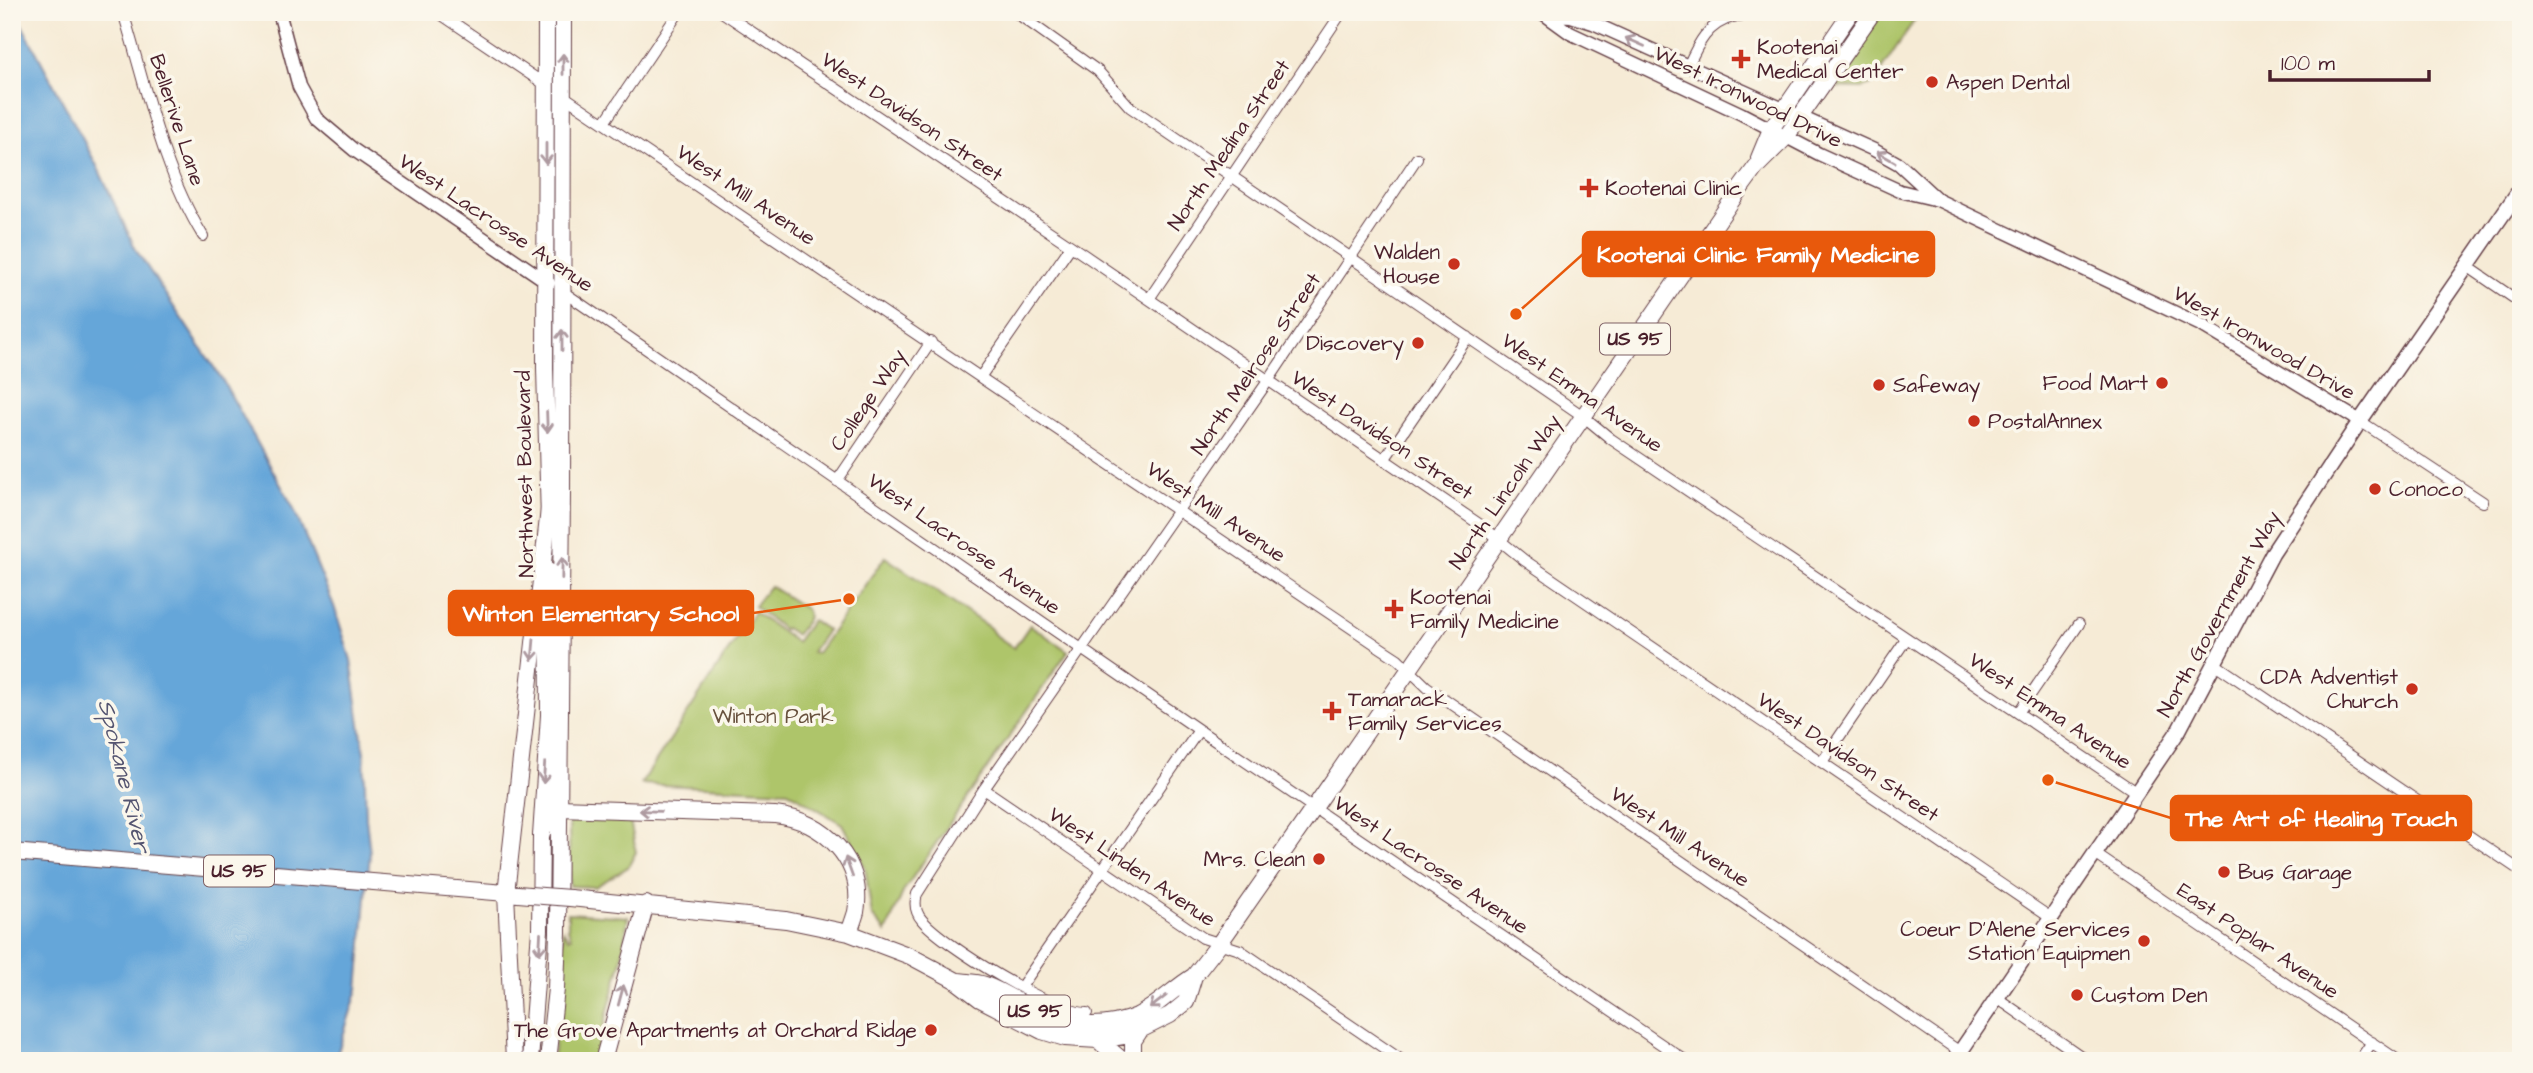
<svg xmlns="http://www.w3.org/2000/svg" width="2533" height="1073" font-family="'Architects Daughter',sans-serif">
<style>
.green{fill:#aec56a;stroke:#7c724a;stroke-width:2}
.water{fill:#65a6d9;stroke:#586282;stroke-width:2}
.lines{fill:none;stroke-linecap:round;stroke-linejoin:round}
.minor-casing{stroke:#643e45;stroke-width:12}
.tertiary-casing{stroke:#643e45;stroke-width:15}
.secondary-casing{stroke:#643e45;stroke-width:17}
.primary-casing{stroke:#643e45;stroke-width:18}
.trunk-casing{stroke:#643e45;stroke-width:18}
.minor{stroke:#fff;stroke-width:10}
.tertiary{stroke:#fff;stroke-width:12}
.secondary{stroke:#fff;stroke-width:14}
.primary{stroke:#fff;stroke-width:16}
.trunk{stroke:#fff;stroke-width:16}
.trunk-bridge-casing{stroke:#643e45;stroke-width:18;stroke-linecap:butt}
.trunk-bridge{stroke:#fff;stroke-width:16}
.oneway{stroke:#ae9aa0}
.poi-dot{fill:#c8321e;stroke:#fbf7ec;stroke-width:2.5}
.labels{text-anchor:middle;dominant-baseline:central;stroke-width:7;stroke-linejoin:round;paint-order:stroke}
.shield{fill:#fbf7ec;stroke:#7f6065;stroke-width:2}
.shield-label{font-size:19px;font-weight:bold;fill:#4a1f2b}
.poi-label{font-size:21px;fill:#4a1f2b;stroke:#fbf7ec;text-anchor:start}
.street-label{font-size:21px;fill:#4a1f2b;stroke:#fbf7ec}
.park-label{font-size:21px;fill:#68513e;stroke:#fbf7ec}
.water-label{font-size:23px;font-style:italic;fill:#555571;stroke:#fbf7ec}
.leader{fill:none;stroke:#e8590c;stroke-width:2.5}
.callout-dot{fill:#e8590c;stroke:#fbf7ec;stroke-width:2.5}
.callout{fill:#e8590c;stroke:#e8590c;stroke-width:2.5}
.callout-label{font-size:23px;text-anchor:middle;font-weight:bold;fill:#fff}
</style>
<rect width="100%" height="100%" fill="#fbf7ec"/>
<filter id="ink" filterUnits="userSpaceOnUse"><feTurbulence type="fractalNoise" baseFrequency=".0143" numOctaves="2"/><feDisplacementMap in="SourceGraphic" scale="14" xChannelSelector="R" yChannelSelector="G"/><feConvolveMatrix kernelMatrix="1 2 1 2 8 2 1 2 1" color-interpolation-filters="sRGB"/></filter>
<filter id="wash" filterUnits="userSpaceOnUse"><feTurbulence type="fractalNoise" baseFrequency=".00686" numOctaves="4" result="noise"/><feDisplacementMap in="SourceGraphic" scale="28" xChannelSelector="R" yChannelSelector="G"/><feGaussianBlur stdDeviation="1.57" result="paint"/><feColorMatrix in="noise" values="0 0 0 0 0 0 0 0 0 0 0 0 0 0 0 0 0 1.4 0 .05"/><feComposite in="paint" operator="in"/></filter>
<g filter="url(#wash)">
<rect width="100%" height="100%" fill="#f6ebd6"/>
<path class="green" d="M1883 12H1920L1871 85 1862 88 1827 87Z
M885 557 990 628 994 634 1014 648 1030 625 1068 651 904 890 886 932 872 916 865 867 842 824 788 791 641 784 754 612 796 642 812 620 827 630 812 652 817 653Z
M770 586 806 609C812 618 802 627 796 635L785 628 784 630 754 606Z
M586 816 630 820 636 852 628 867 595 887 570 886 569 822 570 820H586Z
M568 913 628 917 621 963 594 1061H553L563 930 568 938 571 937 568 929Z"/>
<path class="water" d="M12 12H15L97 166 136 250 223 381 293 507 334 606 351 660 364 752 366 818 370 853 358 989 335 1061H12Z"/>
</g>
<g filter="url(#ink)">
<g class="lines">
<defs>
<path id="minor" d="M123 12C146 87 162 169 203 236
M722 12 1071 246 1482 526 1524 560 2051 918
M1015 12 1098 71 1130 107 1583 416 1611 439 2137 793
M442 15 546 85
M1688 66C1698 44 1707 24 1733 17 1740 15 1748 15 1755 12
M562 95 1381 648 1398 659 1427 687 1960 1052
M604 123 679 12
M2467 266 2521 303
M562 291 1199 730 1686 1061
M1149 299 1342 12
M981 376 1071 246
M2360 421 2483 502
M1384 460 1468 337
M837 481 931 342
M2215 664 2521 871
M2018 713 2079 624
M1822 762 1907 638
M984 789 1203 938 1240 950 1403 1061
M2095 854 2399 1061
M1021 987 1199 730
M1997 998 2088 1061
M1087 1013C1054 1013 944 946 922 920 915 912 914 904 917 894L984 789 1268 381 1417 158
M2359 1061 2372 1042"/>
<path id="tertiary" d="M279 12 299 87 316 118 354 150 549 283
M1541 12 1570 33 1742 114 1819 154 1900 191 1938 200 2203 326 2360 421
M1548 15 1571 16 1593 23 1874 150 1899 164 1938 200"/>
<path id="secondary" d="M1954 1061 2179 730 2272 554 2360 421 2521 188"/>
<path id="primary" d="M546 12 545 368 549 521
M530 1061 540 930 541 836 549 715 548 571
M548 1061 556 989 558 932 562 493 563 12"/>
<path id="trunk" d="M1759 158 1771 129 1851 12
M541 836C545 825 547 810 559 808L775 815C824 820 865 861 856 912 854 919 851 927 849 933
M12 852 530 895
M570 898 786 920 849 933 910 956 955 980 980 999 1042 1031 1065 1038 1098 1040 1130 1035 1170 1015 1186 1002 1194 976 1219 944 1314 808 1737 193 1756 167 1786 137 1873 12
M958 981C966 982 977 982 985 985 1005 992 1023 1006 1042 1015 1071 1027 1107 1029 1137 1016 1158 1006 1174 988 1194 976
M1098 1040 1123 1061
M514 1061 506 893 549 509
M603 1061 646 904
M1133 1061V1041L1139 1032"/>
</defs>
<use href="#minor" class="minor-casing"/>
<use href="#tertiary" class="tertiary-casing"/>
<use href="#secondary" class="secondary-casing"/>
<use href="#primary" class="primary-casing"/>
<use href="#trunk" class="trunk-casing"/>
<use href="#minor" class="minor"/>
<use href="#tertiary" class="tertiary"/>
<use href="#secondary" class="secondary"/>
<use href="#primary" class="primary"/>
<use href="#trunk" class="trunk"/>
<defs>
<path id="trunk-bridge" d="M530 895 570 898"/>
</defs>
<use href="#trunk-bridge" class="trunk-bridge-casing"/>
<use href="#trunk-bridge" class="trunk-bridge"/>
</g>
<defs><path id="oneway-shaft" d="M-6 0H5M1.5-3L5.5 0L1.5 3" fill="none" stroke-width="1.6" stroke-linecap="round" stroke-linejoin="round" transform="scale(1.75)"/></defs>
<g class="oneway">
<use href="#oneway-shaft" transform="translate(1635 42) rotate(-156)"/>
<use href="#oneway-shaft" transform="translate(563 64) rotate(-90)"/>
<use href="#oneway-shaft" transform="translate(546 154) rotate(90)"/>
<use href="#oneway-shaft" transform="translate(1886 157) rotate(-150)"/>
<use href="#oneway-shaft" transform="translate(562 340) rotate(-90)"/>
<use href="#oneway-shaft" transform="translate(547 422) rotate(88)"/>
<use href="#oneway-shaft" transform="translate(562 568) rotate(-89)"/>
<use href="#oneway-shaft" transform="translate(533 650) rotate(95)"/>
<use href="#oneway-shaft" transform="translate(544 773) rotate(94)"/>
<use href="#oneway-shaft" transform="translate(650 811) rotate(-178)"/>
<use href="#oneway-shaft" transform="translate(849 867) rotate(-110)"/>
<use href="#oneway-shaft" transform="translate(540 944) rotate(93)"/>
<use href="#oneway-shaft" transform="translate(621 995) rotate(-75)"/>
<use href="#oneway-shaft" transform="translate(1158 1002) rotate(142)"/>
</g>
</g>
<g class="poi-dot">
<path d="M1737.5 48.5h7v7h7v7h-7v7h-7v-7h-7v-7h7z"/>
<circle cx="1932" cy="82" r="7"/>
<path d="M1585.5 177.5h7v7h7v7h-7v7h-7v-7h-7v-7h7z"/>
<circle cx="1454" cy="264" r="7"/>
<circle cx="1418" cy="343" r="7"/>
<circle cx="2162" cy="383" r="7"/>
<circle cx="1879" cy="385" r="7"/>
<circle cx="1974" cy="421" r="7"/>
<circle cx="2375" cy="489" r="7"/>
<path d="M1390.5 598.5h7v7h7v7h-7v7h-7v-7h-7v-7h7z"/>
<circle cx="2412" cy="689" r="7"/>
<path d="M1328.5 700.5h7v7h7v7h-7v7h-7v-7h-7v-7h7z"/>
<circle cx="1319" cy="859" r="7"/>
<circle cx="2224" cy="872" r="7"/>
<circle cx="2144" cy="941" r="7"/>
<circle cx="2077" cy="995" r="7"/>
<circle cx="931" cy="1030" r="7"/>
</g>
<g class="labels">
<g class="shield">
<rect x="1600" y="323.5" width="70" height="31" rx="5"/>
<rect x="204" y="855.5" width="70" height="31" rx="5"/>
<rect x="1000" y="995.5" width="70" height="31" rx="5"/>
</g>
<g class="shield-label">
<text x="1635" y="339">US 95</text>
<text x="239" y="871">US 95</text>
<text x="1035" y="1011">US 95</text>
</g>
<g class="poi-label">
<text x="1757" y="47">Kootenai<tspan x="1757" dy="24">Medical Center</tspan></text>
<text x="1946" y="82">Aspen Dental</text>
<text x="1605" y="188">Kootenai Clinic</text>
<text x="1440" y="252" text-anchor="end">Walden<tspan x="1440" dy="24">House</tspan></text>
<text x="1404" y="343" text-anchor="end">Discovery</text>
<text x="2148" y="383" text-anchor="end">Food Mart</text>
<text x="1893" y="385">Safeway</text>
<text x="1988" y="421">PostalAnnex</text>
<text x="2389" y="489">Conoco</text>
<text x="1410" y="597">Kootenai<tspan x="1410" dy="24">Family Medicine</tspan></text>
<text x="2398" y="677" text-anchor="end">CDA Adventist<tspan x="2398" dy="24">Church</tspan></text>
<text x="1348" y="699">Tamarack<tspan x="1348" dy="24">Family Services</tspan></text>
<text x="1305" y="859" text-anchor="end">Mrs. Clean</text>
<text x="2238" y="872">Bus Garage</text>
<text x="2130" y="929" text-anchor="end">Coeur D'Alene Services<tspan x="2130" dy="24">Station Equipmen</tspan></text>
<text x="2091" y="995">Custom Den</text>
<text x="917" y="1030" text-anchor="end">The Grove Apartments at Orchard Ridge</text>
</g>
<g class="street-label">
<text transform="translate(1748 97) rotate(26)">West Ironwood Drive</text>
<text transform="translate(912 117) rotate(34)">West Davidson Street</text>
<text transform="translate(177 120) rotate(72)">Bellerive Lane</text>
<text transform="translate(1229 145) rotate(-56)">North Medina Street</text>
<text transform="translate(746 195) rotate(34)">West Mill Avenue</text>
<text transform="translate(496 223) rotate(34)">West Lacrosse Avenue</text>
<text transform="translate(2264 343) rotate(30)">West Ironwood Drive</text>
<text transform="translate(1256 364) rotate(-56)">North Melrose Street</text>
<text transform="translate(1582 393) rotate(35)">West Emma Avenue</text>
<text transform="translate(868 400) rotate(-56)">College Way</text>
<text transform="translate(1382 435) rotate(34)">West Davidson Street</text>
<text transform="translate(525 474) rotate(-91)">Northwest Boulevard</text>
<text transform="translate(1505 492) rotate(-56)">North Lincoln Way</text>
<text transform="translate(1216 512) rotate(34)">West Mill Avenue</text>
<text transform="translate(964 544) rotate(35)">West Lacrosse Avenue</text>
<text transform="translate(2219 614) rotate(-61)">North Government Way</text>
<text transform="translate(2050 711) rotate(34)">West Emma Avenue</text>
<text transform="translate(1848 757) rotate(34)">West Davidson Street</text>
<text transform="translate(1680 837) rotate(34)">West Mill Avenue</text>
<text transform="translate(1431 865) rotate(34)">West Lacrosse Avenue</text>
<text transform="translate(1132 867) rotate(34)">West Linden Avenue</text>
<text transform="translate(2258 941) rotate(34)">East Poplar Avenue</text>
</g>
<g class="park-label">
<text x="773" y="716">Winton Park</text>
</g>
<g class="water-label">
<text transform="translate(124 776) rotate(76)">Spokane River</text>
</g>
</g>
<path class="leader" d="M1516 314L1583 254M849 599L753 613M2048 780L2171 818"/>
<g class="callout-dot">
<circle cx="1516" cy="314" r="7"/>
<circle cx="849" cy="599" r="7"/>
<circle cx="2048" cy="780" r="7"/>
</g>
<g class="callout">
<rect x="1583" y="232" width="351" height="44" rx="7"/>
<rect x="449" y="591" width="304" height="44" rx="7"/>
<rect x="2171" y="796" width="300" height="44" rx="7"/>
</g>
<g class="callout-label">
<text x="1758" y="262">Kootenai Clinic Family Medicine</text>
<text x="601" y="621">Winton Elementary School</text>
<text x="2321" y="826">The Art of Healing Touch</text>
</g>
<rect width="2533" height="1073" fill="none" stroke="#fbf7ec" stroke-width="42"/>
<path d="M2270 70v10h159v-10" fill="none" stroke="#4a1f2b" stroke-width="3.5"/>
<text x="2281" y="70" font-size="21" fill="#4a1f2b" stroke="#fbf7ec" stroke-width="5" paint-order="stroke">100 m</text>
</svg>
